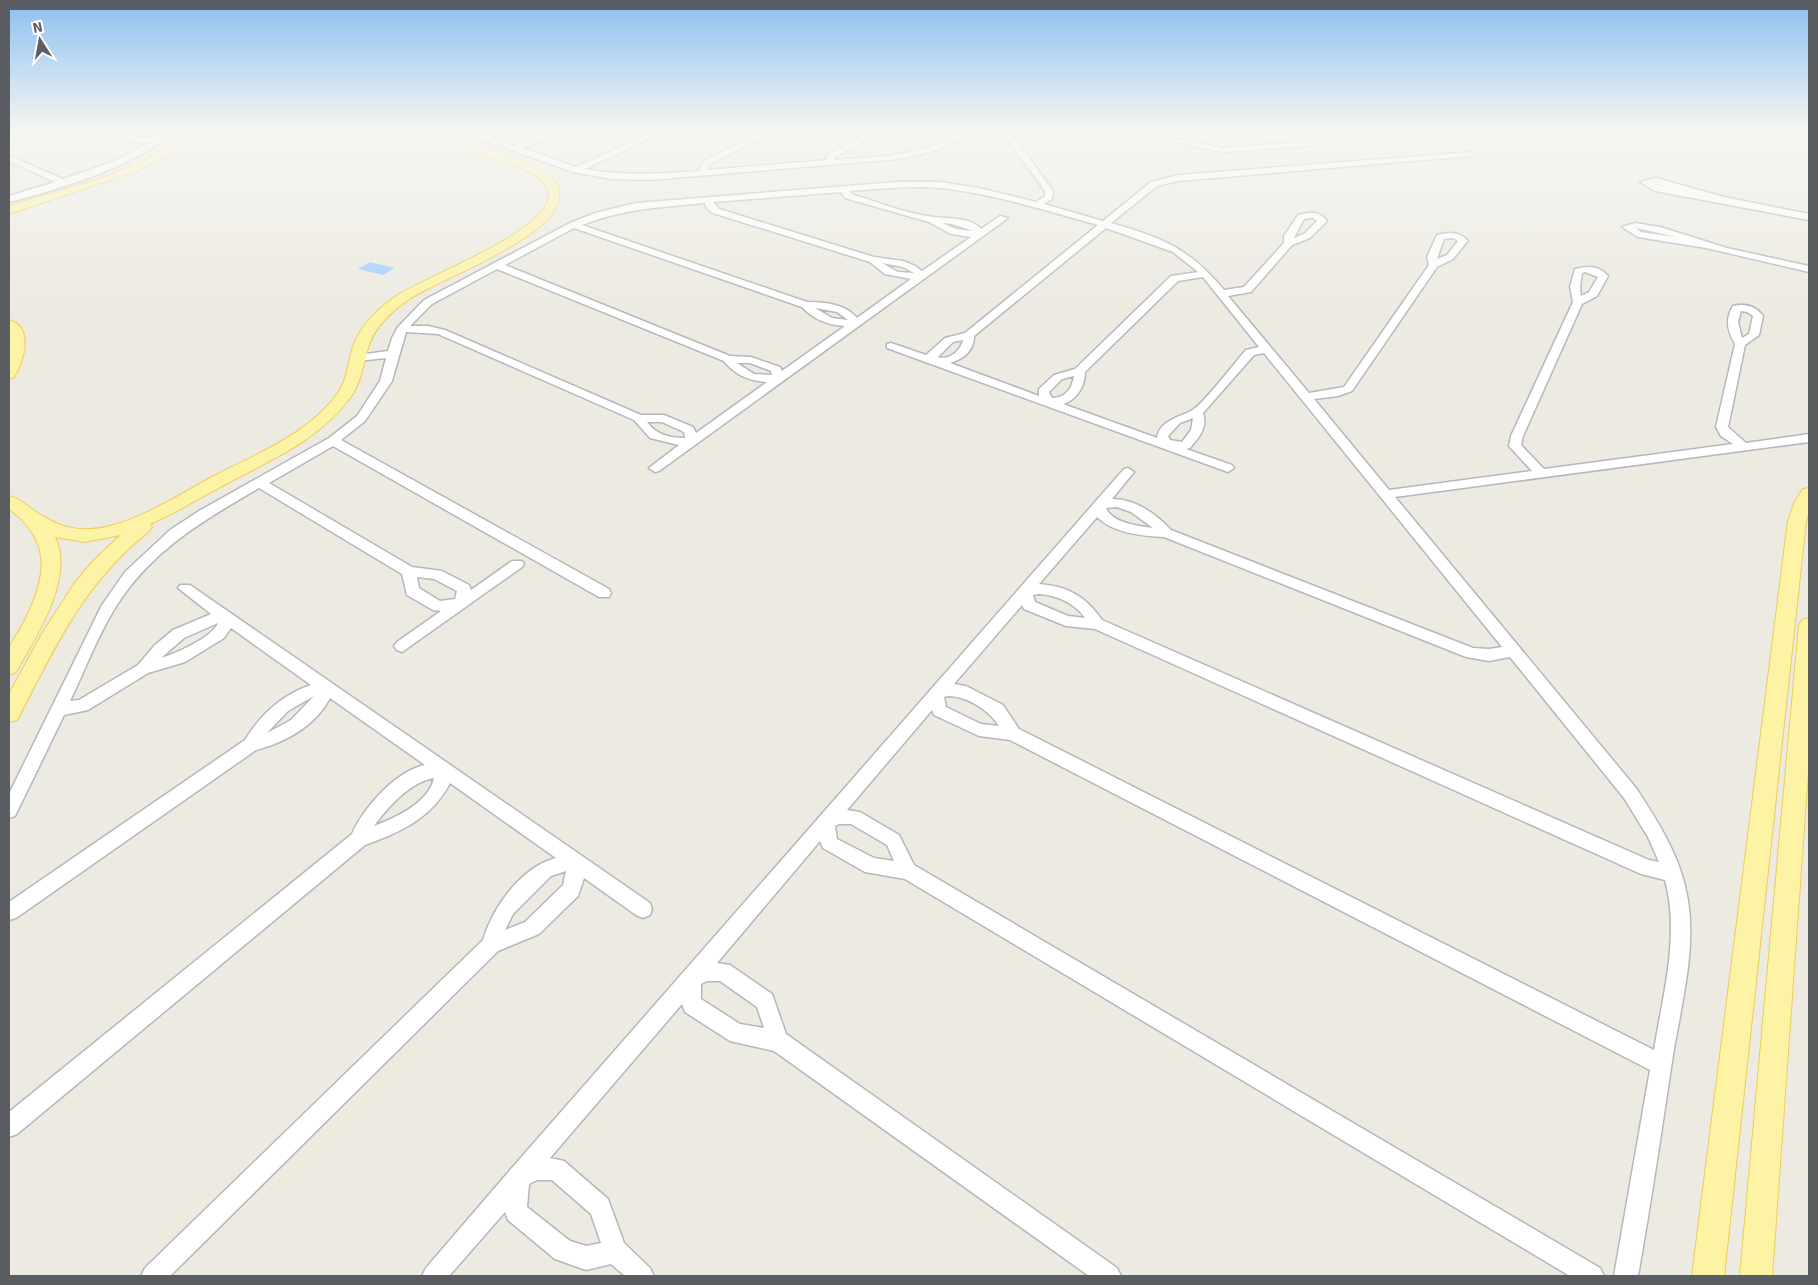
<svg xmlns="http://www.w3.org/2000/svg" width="1818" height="1285" font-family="Signika,sans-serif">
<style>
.water{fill:#a1d0fd}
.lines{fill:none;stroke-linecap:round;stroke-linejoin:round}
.minor-casing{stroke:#b4b7bc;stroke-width:3}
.major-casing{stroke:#eecc59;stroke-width:2}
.minor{fill:#fff;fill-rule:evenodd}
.major{fill:#fdf3a5;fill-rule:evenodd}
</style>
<rect width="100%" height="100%" fill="#eceae1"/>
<path class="water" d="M370 262 395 268 383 275 358 269Z"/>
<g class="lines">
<defs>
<path id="minor" d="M104 130H115L136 138H157L166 130H174C146 163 52 192 9 202V196L55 182 9 161V156L63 179 115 161 150 142H132Z
M466 130H476L515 146 553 130H563L523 148 576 167 658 130H668L585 169C623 176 660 174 699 171L703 161 766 130H776L710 164 707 170 827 160V155L874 130H883L834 158 835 160C866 157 897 157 927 148 944 142 959 129 977 130L934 151 900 159 650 180 611 179 573 172 486 141Z
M1001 130H1009L1053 191 1052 199 1044 204 1103 221 1151 182 1178 175 1473 152 1474 154 1470 156 1178 181 1157 186 1111 223C1163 238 1189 248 1224 290L1244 287 1284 243V236L1298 215C1309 212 1319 210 1327 221L1310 238 1292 245 1251 292 1228 296 1309 393 1344 387 1429 265 1427 257 1437 235C1448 232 1459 231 1468 241L1466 243 1453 259 1437 267 1352 391 1338 396 1314 399 1389 490 1532 471 1509 446 1511 436 1573 302 1570 287 1575 269C1587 266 1599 265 1608 276L1597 296 1582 304 1523 436 1521 445 1544 469 1733 444 1721 436 1716 427 1735 344C1727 331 1725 319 1733 306 1745 303 1756 306 1763 316L1759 335 1745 345 1728 427 1746 443 1809 434V442L1395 497 1636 788C1659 823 1682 859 1688 901 1696 951 1681 1006 1673 1055 1662 1128 1651 1203 1638 1276H1614L1650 1070 1010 740 979 736 934 715 932 710 847 810 860 812 899 835 914 865 1600 1268 1604 1276H1570L905 879 865 872 823 848 820 841 717 963 730 965 772 994 786 1034 1117 1268 1121 1276H1089L774 1051 730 1041 685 1012 682 1004 550 1158 564 1161 608 1199 624 1243 650 1268 654 1276H625L611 1264 586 1270 555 1259 508 1220 505 1212 449 1276H422L426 1268 511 1169 1124 469 1128 468 1134 472 1112 499C1135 499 1155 513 1171 530L1473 648 1489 649 1502 647 1264 353 1254 355 1203 413C1208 428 1199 437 1190 448L1186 449 1232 465 1234 468 1228 472 887 348V344L891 343 926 355 945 338 965 333 1098 225C1047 211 995 194 941 188 911 185 880 189 850 191L851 194C878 202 906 214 934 217 948 219 971 217 981 229L1000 216 1008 218 659 471 655 472 649 468 679 445 650 438 634 420 438 334 406 332 392 381 365 421 341 440 609 589 611 593 609 597H599L333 446 269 483 412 567 442 571 469 585 471 590 512 561H522L524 564 522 567 402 652 397 650 394 646 397 642 441 611 433 610 407 595 402 574 259 488C204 520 152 550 117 605 98 634 85 670 70 701L79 700 138 665 154 646 173 630 211 614 178 588 180 585H190L650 903 652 909 650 915 643 918 636 915 584 878 578 896 539 934 498 951 170 1276H141L145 1268 483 940C493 907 521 867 556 858L450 783C432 818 401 832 365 845L17 1134 9 1137V1112L352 834C364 807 396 771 425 765L330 698C315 726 286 742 256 750L16 918 9 920V902L245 740C261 714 282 695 311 685L231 628 224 638 185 662 148 673 88 710 64 715 15 816 9 818V794L102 605 125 572 170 530 199 511 329 438 357 416 380 381 386 358 358 361 352 358 358 355 388 351 392 338 398 327 424 300 570 223 595 213 636 203 897 182H940L979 188 1036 202 1045 196V191ZM841 192 845 198 929 222 951 234 971 237 922 271 915 266 903 261 874 257 719 209 713 202ZM705 203 707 209 713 213 870 262 885 274 911 279 857 318C845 304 825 302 807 302L582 225C622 209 662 207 705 203ZM1313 218 1317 221 1304 234 1294 238 1304 219ZM942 223 952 224 973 231 956 229ZM574 228 802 307C814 320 828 325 845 326L782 371 780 367 751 357 730 356 505 265ZM1106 228 1173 252 1198 272 1171 276 1075 369 1054 375 1039 389V396L950 363C963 359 974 351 974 336ZM1453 238 1458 241 1447 255 1437 259 1444 239ZM882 263 903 267 914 273 898 272ZM497 269 724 361C735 375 749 381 767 382L696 433 693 427 664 415H641L445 330 428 326H410L432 304ZM1585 272 1598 277 1589 292 1581 296 1580 287 1582 273ZM1203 277 1259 347 1246 350C1236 361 1202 406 1191 411 1179 417 1159 421 1157 438L1063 404C1077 400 1085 386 1085 372L1178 281ZM815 308 837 312 848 320 832 318ZM1741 311 1747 312 1753 316 1749 334 1742 338 1738 322ZM963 340C961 350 949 361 938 357L953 342ZM737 363H750L771 371 772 375 754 374ZM1074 376C1072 389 1065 398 1052 398L1049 392 1062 379ZM1193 418 1191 430 1182 442 1170 440 1168 436 1180 423ZM647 422H662L684 432 685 438C669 438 657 435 647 422ZM1117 507 1131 512 1153 528C1139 526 1112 523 1106 508ZM1097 517C1113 533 1142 536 1164 537L1466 657 1489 661 1510 657 1624 798 1648 837 1659 862 1649 860 1102 620C1086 597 1068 586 1039 584ZM417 577 434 579 457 591 455 599 440 601 419 588ZM1039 594C1056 595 1075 603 1085 618L1068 616 1035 602 1033 595ZM1022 605 1024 609 1066 626 1095 629 1641 874 1665 880C1680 935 1663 995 1654 1050L1019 729 1003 705 966 686 954 684ZM218 623C213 637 175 654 161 658L184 638ZM314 696 291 720 267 733 288 711ZM948 696C967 696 989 710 999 726L981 724 946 707 944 697ZM434 778C429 803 395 818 374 826 388 807 410 782 434 778ZM839 824H851L887 845 894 861 874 858 837 839 835 826ZM566 871 563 885 525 922 505 930 513 914 551 876ZM707 981H720L757 1007 764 1028 740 1024 701 999V984ZM537 1180H552L591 1214 601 1243 586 1246 570 1241 527 1207 529 1184Z
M1122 130H1136L1223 148 1316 141 1332 134 1336 136 1318 145 1223 152Z
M1656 178 1724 197 1809 214V220L1655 191 1640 182ZM1654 184H1656L1674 188Z
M1635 223 1660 227 1727 248 1809 266V272L1706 248 1638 237 1622 227ZM1636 228 1676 237 1641 232Z"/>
<path id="major" d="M188 130H199L183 146 139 170 9 214V206C69 187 141 174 188 130Z
M436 130H447C472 153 553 156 559 191 568 234 438 279 408 300 391 312 374 327 368 348 363 365 361 383 350 398 319 440 269 461 224 485 199 498 176 513 150 524L152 527 149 531C82 585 56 646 17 720L9 722V694L43 632 74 584 93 561 121 535 85 542 55 537C75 578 36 637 16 672L9 675C9 667 8 659 9 651 10 643 19 632 23 624 46 579 54 542 9 509V496C18 498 25 504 33 510 58 527 80 534 110 526 145 517 177 496 210 478 254 455 308 435 338 393 347 380 348 364 352 350 359 327 376 310 395 297 422 277 557 230 548 191 540 159 457 161 436 130Z
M9 320C34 326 24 362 14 377L9 379Z
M1809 488V511L1806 521 1724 1276H1692L1788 521 1795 501 1803 489Z
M1809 618V758L1772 1276H1740L1799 625 1802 620Z"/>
</defs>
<use href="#minor" class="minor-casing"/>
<use href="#major" class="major-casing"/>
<use href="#minor" class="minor"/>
<use href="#major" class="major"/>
</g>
<linearGradient id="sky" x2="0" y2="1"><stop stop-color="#8bbff0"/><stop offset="0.42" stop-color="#f6f6f2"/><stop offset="1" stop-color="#f6f6f2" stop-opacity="0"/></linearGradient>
<rect width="1818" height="310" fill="url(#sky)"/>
<rect width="1818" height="1285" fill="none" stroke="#5a5d62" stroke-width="20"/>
<g transform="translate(40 40) rotate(349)" stroke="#ffffff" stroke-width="4" paint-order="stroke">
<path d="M0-4L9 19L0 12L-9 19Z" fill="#5a5d62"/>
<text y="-8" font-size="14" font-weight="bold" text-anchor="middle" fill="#5a5d62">N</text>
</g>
</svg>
